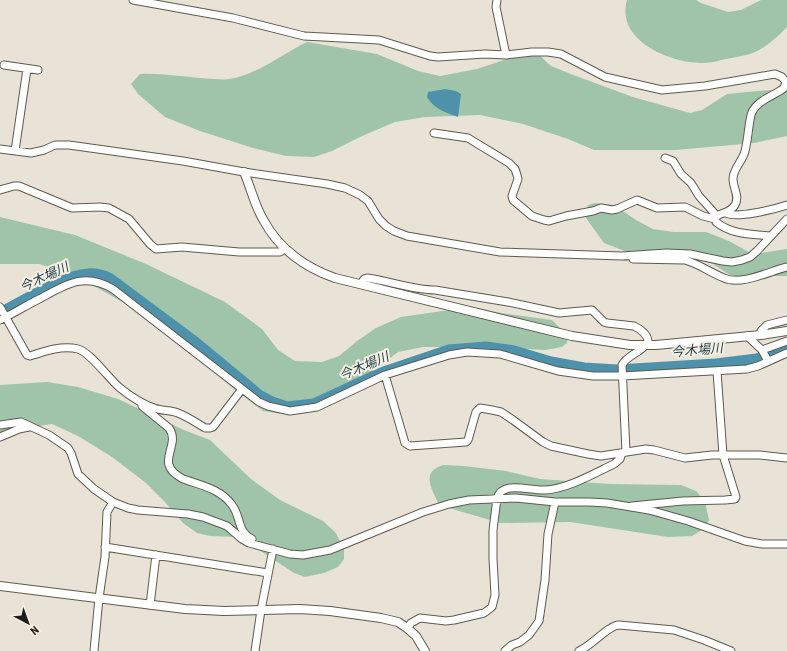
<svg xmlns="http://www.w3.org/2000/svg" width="787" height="651" font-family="'Roboto Condensed','Noto Sans JP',sans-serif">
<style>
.green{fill:#a0c4aa}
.water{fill:#4d91ab}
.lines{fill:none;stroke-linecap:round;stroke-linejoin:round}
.river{stroke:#4d91ab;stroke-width:11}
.minor-casing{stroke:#5e5a4e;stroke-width:9}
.tertiary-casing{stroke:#5e5a4e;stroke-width:10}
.minor{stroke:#fff;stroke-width:7}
.tertiary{stroke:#fff;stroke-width:8}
.labels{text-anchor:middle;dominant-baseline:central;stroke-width:4;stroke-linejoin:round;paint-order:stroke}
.water-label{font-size:13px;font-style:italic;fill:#1b3b47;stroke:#f5f0e3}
</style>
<rect width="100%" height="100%" fill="#e8e3d6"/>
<path class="green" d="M627 0H696L701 3 728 12 741 10 761 0H787V27C779 36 764 49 753 53 744 56 735 57 726 59 720 60 712 63 705 63 672 64 615 41 627 0Z
M307 42 377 54 418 71 440 76 477 69 522 54 537 53 551 66 576 76 633 97 690 113 702 110 727 94 758 91 787 89V136L754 143 676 150H594L568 139 523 124 480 115 425 117 395 122 360 137 332 151 314 157 286 156 253 148 200 131 165 117 138 94 131 84 140 74C165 73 189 78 214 79 219 79 225 80 229 79 255 76 284 53 307 42Z
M595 203 614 205 636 220 653 229 674 232H706L729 241 745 250 754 254 787 249V276H773L750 279 730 275 713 264 689 257 630 253 604 243 591 225 584 215 588 205Z
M0 217 75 235 146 264 225 302 262 329 278 350 295 361 322 362 339 356 357 341 376 328 401 317 442 311 478 308 501 313 552 320 568 336 567 343 562 347 545 350 486 347H423L398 352 333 402 316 409 288 415 263 411 234 389 172 336 128 305 74 275 39 264H0Z
M47 382 78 387 118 399 184 430 210 440 251 479 280 500 323 521 336 533 344 550V559L338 567 324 573 305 577 294 573 253 546 234 537 210 536 197 533 183 523 164 501 146 483 112 457 78 436 52 424 0 432V385Z
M443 465 464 466 506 471 540 479 610 484 681 485 696 491 705 501 709 520 705 528 692 536 668 537 570 522 500 523 439 505C432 489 420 472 443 465Z"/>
<path class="water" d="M445 89 456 91 461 94 458 117C445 112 434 109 427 97L428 92Z"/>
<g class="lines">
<path class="river" d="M4 311C25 300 65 275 88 274 96 273 102 275 109 278L195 342 259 395 272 402 287 407 314 404 381 373 449 350 486 347 514 351 551 362 584 368 618 370 716 364 757 359 787 346"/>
<defs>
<path id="minor" d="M133 0 233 18 304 36 379 40 430 56 438 57 485 54 506 55 532 52H548L561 54 605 77 662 90 705 86 775 74 782 77 786 82 784 88C774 96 759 99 752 112 749 118 748 141 745 151 743 161 733 168 733 179 733 188 740 196 735 205 730 213 723 212 717 216
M497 0 496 7 506 55
M4 65 38 70
M434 133 468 138 509 163 515 169 517 175 518 179 512 196 513 200 532 216 544 220 549 221 566 216 593 211 601 208 612 210 617 209 637 200 657 208 685 207 703 216 715 219
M0 149 31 153 44 150 55 145H69L183 161 244 172 327 184 345 188 360 195 368 201 379 219 386 226 394 231 407 236 500 252 622 256 666 253 690 254 723 261 732 262 742 260 750 257 757 251 787 219
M15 151 27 69
M665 158 673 161 681 174 691 183 699 196 717 216
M0 190 14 186H19L72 208 100 207 109 208 129 219 150 244 156 249 182 247 239 252H280L285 248
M726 213C736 219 775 209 787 205
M717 216 715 219 716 222C732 235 752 234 771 236
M633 259 685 260C699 264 711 273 724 278 741 286 770 271 787 267
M361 284 364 279 367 278C390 281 413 290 435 290L508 302 559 313 592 310 604 322 607 323 634 326C640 329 648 334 648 342 641 353 627 355 622 365L626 452
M0 307 27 355 30 356C45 351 62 345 78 349 90 352 109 379 120 388 130 396 142 404 154 408 162 411 171 410 178 413 188 417 197 423 205 428H210L213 427 242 389
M0 320C14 313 27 305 41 298 67 284 85 272 113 289L259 402 268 406 290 411 317 407 385 375 449 355 467 352 500 354 558 371 593 376H622L747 369 758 366 787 353
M761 335V331L767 325 787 320
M747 336 762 350 768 361
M762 350 787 341
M385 375 405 443 410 446 466 442 468 440 476 412 480 408 492 410 501 412 513 420 543 442 551 446 588 454 601 456 646 449 654 450 685 458 712 455H760L787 458
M142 406 169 428C182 446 152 463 183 479 200 485 221 489 232 505 241 516 237 532 252 539
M0 425 21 422 49 435 68 448 71 453 78 474 94 489 113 502 128 508 138 510 188 514 203 517 227 526 242 539 249 543 290 554 303 555 330 550 423 512 449 504 469 500 516 498 555 502H589L607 503 649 510 688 521 745 541 762 544H787
M0 437 19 429 29 427
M632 506 683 501 725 500 735 499 736 497 723 455 717 371
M105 547 268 573
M150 605 156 555
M407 628 411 623 420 618 446 621 454 620 484 613 492 607 495 595 493 559V530L497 498C503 480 530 491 545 490 567 489 593 474 614 464L620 459 622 453
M94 651 99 598 105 557 107 512 113 502
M255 651 261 610 273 549
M505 651 512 645 520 642 529 635 539 621 545 580 548 534 555 502
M579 651C591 646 609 625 619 625L674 630 704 640 731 651"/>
<path id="tertiary" d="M244 172C251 188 255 207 264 221 279 249 306 268 335 278L572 336 630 345H656L761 335 787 331
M0 586 185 609 224 611 300 609 330 611 381 618 398 622 407 628 416 636 425 651"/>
</defs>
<use href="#minor" class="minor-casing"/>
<use href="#tertiary" class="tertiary-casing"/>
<use href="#minor" class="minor"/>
<use href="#tertiary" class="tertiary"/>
</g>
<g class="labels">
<g class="water-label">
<text transform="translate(44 277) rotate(-25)">今木場川</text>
<text transform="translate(697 350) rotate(-5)">今木場川</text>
<text transform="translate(364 366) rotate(-23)">今木場川</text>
</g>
</g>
<g transform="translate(28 623) rotate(139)" stroke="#f5f0e3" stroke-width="3" paint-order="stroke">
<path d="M0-3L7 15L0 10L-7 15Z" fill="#1f1d19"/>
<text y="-6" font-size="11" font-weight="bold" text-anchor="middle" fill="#1f1d19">N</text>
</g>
</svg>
